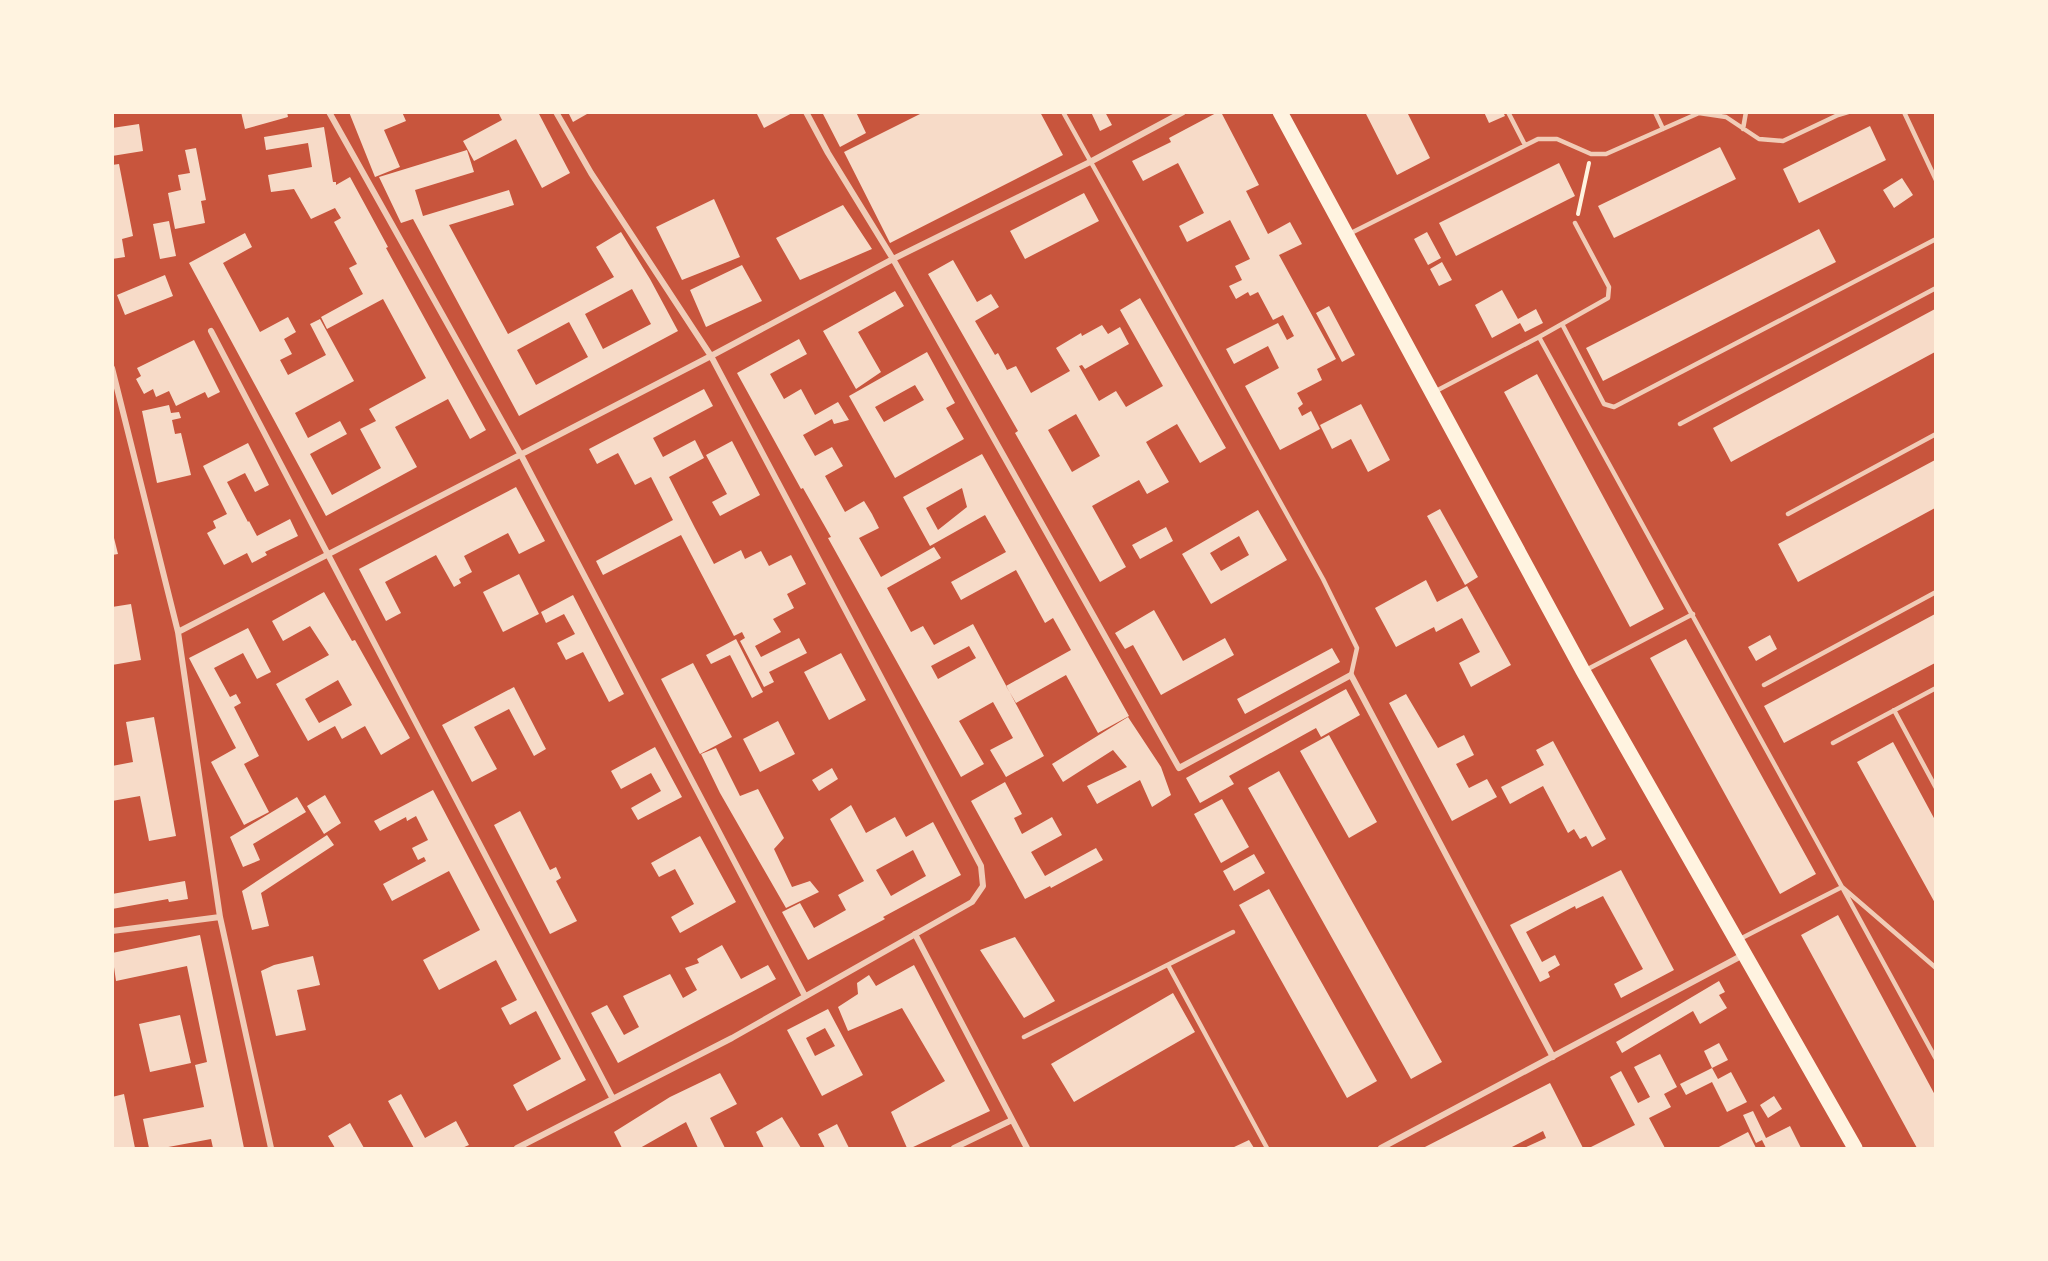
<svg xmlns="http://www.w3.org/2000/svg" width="2048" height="1261" font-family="Commissioner,sans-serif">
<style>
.building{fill:#f7dbc8;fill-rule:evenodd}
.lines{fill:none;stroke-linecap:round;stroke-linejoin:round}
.path{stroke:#fff3e0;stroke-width:4}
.service{stroke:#f1ccb7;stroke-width:4.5}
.minor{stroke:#f1ccb7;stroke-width:6}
.primary{stroke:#fff3e0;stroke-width:15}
</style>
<rect width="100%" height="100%" fill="#c8553d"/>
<path class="building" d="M241 112H287L288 117 245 129Z
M349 112H402L406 121 384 130 400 167 375 177Z
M498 112H538L570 173 542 188 516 139 474 161 463 141 502 120Z
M568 112H586L587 114 573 122Z
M756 112H794L764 128Z
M822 112H856L866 133 840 147Z
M924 112H1040L1063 155 890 243 844 152Z
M1091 112H1105L1112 125 1100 131Z
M1218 112H1221L1259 185 1246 191 1268 234 1290 222 1302 244 1279 255 1336 359 1317 369 1322 380 1297 393 1303 404 1298 408 1302 416 1311 411 1320 429 1280 450 1245 386 1279 368 1268 346 1234 364 1226 349 1278 323 1287 340 1294 336 1283 315 1273 320 1258 292 1250 296 1248 292 1236 299 1229 286 1242 280 1235 266 1250 259 1230 220 1187 242 1179 226 1204 213 1178 163 1143 181 1132 161 1171 142 1169 138Z
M1365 112H1407L1430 158 1397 175Z
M1484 112H1503L1505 116 1489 123Z
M139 124 143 151 112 156V128Z
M1870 126 1886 160 1799 203 1783 169Z
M324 127 333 182H336V185L350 177 388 247 386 248 486 430 470 439 448 399 395 427 417 467 326 516 189 263 245 233 252 247 223 263 260 332 288 317 296 332 284 339 292 354 280 360 288 375 326 355 310 324 320 319 354 381 295 413 308 438 340 421 347 434 310 454 332 495 381 468 360 429 376 421 369 409 426 378 383 299 327 329 321 317 363 294 349 268 357 264 334 222 341 218 335 208 311 219 294 189 271 192 268 175 312 167 308 143 266 150 264 137Z
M1720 147 1736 179 1614 238 1598 206Z
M196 148 206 200 201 201 205 223 175 229 168 193 181 190 178 175 190 173 185 150Z
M467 150 474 172 415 190 423 216 509 190 514 205 449 225 508 334 614 277 596 247 621 232 650 279 678 331 519 416 413 219 401 223 379 177ZM632 289 651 324 603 349 585 314ZM569 322 588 357 536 385 517 350Z
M1559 163 1575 196 1456 256 1439 223Z
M119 164 133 236 122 239 125 257 112 259V165Z
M1902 178 1913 195 1894 208 1883 190Z
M1084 193 1099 221 1025 259 1010 231Z
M714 199 740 257 682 280 656 227Z
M843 205 872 249 800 280 776 238Z
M169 221 176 256 160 259 153 224Z
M1819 229 1836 262 1603 381 1586 348Z
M1427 232 1441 258 1428 265 1414 239Z
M953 260 977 302 991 294 999 307 975 321 995 355 998 353 1007 370 1016 366 1031 393 1070 371 1056 348 1081 333 1082 336 1102 325 1108 334 1120 327 1129 344 1085 369 1082 365 1079 366 1099 401 1116 391 1126 407 1163 386 1120 310 1140 298 1226 448 1200 463 1177 424 1146 442 1169 482 1147 494 1139 480 1092 506 1126 567 1100 582 1015 433 1018 431 928 274ZM1076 414 1100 456 1072 472 1048 430Z
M1442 262 1452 280 1439 286 1430 269Z
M742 265 762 301 706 327 690 290Z
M165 275 173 296 125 315 117 295Z
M1502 290 1518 319 1536 309 1543 323 1525 332 1520 323 1492 338 1475 305Z
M895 291 904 306 858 332 881 372 856 389 823 331Z
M1329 306 1355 355 1342 362 1316 313Z
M1935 309V352L1731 462 1713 428Z
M799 339 807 354 770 374 784 399 801 389 815 415 838 402 849 420 834 424 832 419 803 435 815 456 832 447 843 466 825 476 845 512 864 501 872 514 879 528 859 538 881 577 934 547 941 558 887 588 911 632 923 626 934 645 973 624 1044 756 1006 777 990 750 1013 738 993 702 959 721 984 764 961 777 828 538 831 537 803 488 801 489 737 373ZM969 646 976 658 938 679 931 666Z
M194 340 220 392 208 398 205 392 176 406 169 391 156 397 153 389 144 394 136 379 141 376 137 368Z
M927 352 955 403 946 408 964 439 895 478 849 396ZM915 385 924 400 884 422 875 407Z
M1537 374 1664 609 1630 627 1504 392Z
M704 389 713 406 653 438 663 457 695 440 704 458 669 477 695 528 714 564 741 550 745 559 761 551 769 566 791 555 806 584 787 594 794 608 773 619 781 632 755 646 761 657 799 638 807 653 769 672 774 682 764 687 740 641 745 638 742 632 734 636 681 535 603 575 596 561 673 520 651 477 635 485 618 453 597 464 589 449Z
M1361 404 1390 460 1368 472 1351 439 1332 449 1320 425Z
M169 405 171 413 179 412 181 418 172 420 175 434 181 433 191 475 157 483 142 411Z
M732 441 760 495 720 516 712 502 727 494 706 455Z
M248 443 269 485 255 492 245 473 227 482 248 522 249 521 257 536 290 519 298 536 265 552 267 555 252 563 247 553 224 565 207 533 216 528 213 521 227 514 203 466Z
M982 454 1129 716 1098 733 1066 675 1016 703 1006 686 1071 650 1053 618 1045 623 1016 570 961 600 951 582 1006 552 985 515 930 546 903 497ZM962 488 967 507 938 530 926 508Z
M1935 460V508L1798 582 1778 544Z
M516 487 545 541 519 554 508 533 464 556 472 572 459 579 461 583 454 587 436 555 385 582 401 613 386 621 359 569Z
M1440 509 1478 577 1465 585 1427 516Z
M1258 510 1287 560 1211 604 1182 554ZM1239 536 1249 555 1221 571 1210 553Z
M1166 527 1173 541 1140 559 1132 545Z
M112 530 118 554 112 555Z
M519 574 539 614 503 632 483 592Z
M1426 580 1437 602 1467 586 1511 665 1471 687 1459 663 1480 652 1462 618 1436 632 1434 627 1396 647 1375 608Z
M324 592 352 641 355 640 410 738 381 755 365 726 342 739 335 726 308 741 276 684 329 655 310 626 283 641 272 621ZM338 680 352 705 319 723 305 699Z
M573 595 624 694 609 702 583 652 566 660 557 643 575 634 564 614 546 623 541 612Z
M131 604 141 660 112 665V607Z
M1154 610 1183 661 1225 638 1234 655 1161 695 1133 645 1125 649 1115 633Z
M1935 614V663L1784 743 1764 706Z
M248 628 271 672 257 679 243 653 214 668 230 697 236 694 241 703 234 707 259 756 244 764 269 812 244 825 211 762 236 748 189 658Z
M1770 635 1777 649 1756 661 1748 647Z
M736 639 763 692 752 698 730 655 711 664 706 655Z
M1686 639 1816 874 1780 894 1650 658Z
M1332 648 1340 662 1245 714 1237 699Z
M841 653 866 700 829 720 804 672Z
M693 663 732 737 700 754 661 679Z
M514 687 546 749 534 756 509 709 474 727 497 769 472 782 442 725Z
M1346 689 1360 715 1321 737 1316 728 1229 776 1234 784 1200 803 1186 778Z
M1406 694 1438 748 1464 735 1474 755 1456 764 1469 788 1487 779 1497 797 1452 821 1389 703Z
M154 717 176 836 149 841 140 796 112 801V766L133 762 126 722Z
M1128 717 1161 767 1171 795 1152 807 1140 780 1097 804 1087 786 1127 767 1113 750 1063 782 1052 764Z
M778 721 795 754 760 772 743 739Z
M1329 735 1377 822 1349 838 1300 751Z
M1553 741 1606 839 1592 847 1586 836 1580 839 1574 829 1568 833 1543 786 1510 804 1501 787 1544 765 1536 750Z
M1893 742 1935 820V903L1857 762Z
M655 747 682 797 638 820 631 808 661 791 651 773 621 789 611 771Z
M716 748 740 796 758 789 784 838 774 849 792 887 810 881 819 892 786 908 720 793 701 754Z
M832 768 838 779 819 791 812 780Z
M1279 771 1442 1062 1411 1079 1248 788Z
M1005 782 1022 814 1014 818 1022 834 1052 817 1062 835 1031 852 1045 876 1096 848 1103 860 1051 888 1050 886 1025 899 971 801Z
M433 790 586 1080 527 1111 513 1085 561 1059 536 1011 510 1025 501 1008 517 1000 496 960 439 990 423 960 480 930 449 871 392 901 383 884 426 861 424 857 418 860 412 848 428 840 416 816 407 821 406 817 380 831 374 821Z
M325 795 341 823 324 834 307 806Z
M297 797 306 812 253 844 260 860 243 867 230 837Z
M1222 799 1249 847 1221 863 1194 814Z
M851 805 866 833 895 817 906 837 933 822 961 875 883 917 885 919 808 960 782 912 800 903 814 928 846 910 838 895 864 881 830 819ZM913 850 926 876 891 896 876 870Z
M520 811 550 870 556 867 561 878 556 881 577 921 550 934 494 825Z
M327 835 334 845 261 893 269 926 252 930 242 891Z
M700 836 736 902 680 933 671 917 694 904 675 869 659 877 651 863Z
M1254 854 1265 873 1234 891 1223 871Z
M1621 870 1674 970 1621 998 1614 984 1643 969 1603 896 1576 909 1575 906 1526 932 1542 962 1555 955 1560 965 1548 972 1550 977 1540 982 1510 925Z
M185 881 188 899 169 902 168 899 112 909V894Z
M1269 889 1377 1081 1347 1098 1239 905Z
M1838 915 1935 1095V1148H1917L1801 935Z
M200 935 244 1148H213L211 1139 163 1148H149L143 1119 204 1107 195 1065 207 1062 187 966 116 981 112 953Z
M1015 937 1055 1001 1024 1018 980 950Z
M722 945 741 979 768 965 776 979 618 1063 591 1013 607 1005 624 1035 639 1027 623 996 670 974 683 998 697 990 685 968 699 963 697 959Z
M313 956 320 985 297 990 306 1030 276 1036 261 971 274 965Z
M914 965 990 1111 911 1148H907L891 1112 945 1081 902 1008 848 1031 838 1007 858 994 857 983 869 975 876 986Z
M1719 981 1725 992 1719 995 1727 1008 1700 1024 1693 1011 1622 1053 1616 1042Z
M1173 993 1195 1032 1074 1102 1051 1064Z
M828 1009 863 1075 822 1096 787 1030ZM825 1028 835 1046 815 1056 806 1038Z
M180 1015 191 1063 150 1072 139 1024Z
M1719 1043 1728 1060 1712 1068 1704 1051Z
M1660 1054 1677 1087 1664 1094 1671 1107 1649 1118 1665 1148H1589L1635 1125 1610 1077 1621 1071 1638 1103 1650 1097 1634 1067Z
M1712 1068 1718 1079 1731 1072 1747 1102 1727 1112 1712 1082 1686 1095 1680 1084Z
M720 1073 737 1104 710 1118 725 1148H698L686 1122 640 1148H622L614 1132 670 1097Z
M1550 1083 1583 1148H1524L1546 1138 1543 1131 1510 1148H1423Z
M124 1094 135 1148H112V1097Z
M401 1094 425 1138 456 1121 469 1145 462 1148H414L388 1101Z
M1774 1096 1782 1109 1768 1118 1760 1105Z
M1753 1111 1766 1138 1790 1126 1801 1148H1766L1762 1140 1756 1143 1743 1115Z
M782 1117 801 1148H764L756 1132Z
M350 1123 364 1148H335L328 1136Z
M837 1124 849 1148H825L818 1134Z
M1748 1132 1756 1148H1717Z
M1249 1140 1254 1148H1232Z"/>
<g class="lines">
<path class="path" d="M1578 214 1589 163"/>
<path class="service" d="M1063 112 1323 579 1357 648 1351 675
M1508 112 1525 145
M1655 112 1663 129
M1904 112 1936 180
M1743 129 1746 112
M1349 234 1538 139H1557L1591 154H1606L1699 113 1726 117 1759 139 1783 141 1838 115 1848 112
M1562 324 1604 404 1614 407 1936 239
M1539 337 1608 298 1609 287 1575 223
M1436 391 1539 337 1842 887 1936 968
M1680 424 1936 288
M1788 514 1936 434
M1586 670 1693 614
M1764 685 1936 592
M1894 710 1936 788
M1833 743 1936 688
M1738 940 1842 887 1936 1059
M1168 965 1267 1148
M1024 1037 1233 932"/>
<path class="minor" d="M329 112 521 455 805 996
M806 112 828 153 893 259 1179 768 1351 675 1553 1057
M211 331 613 1099
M112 368 178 632 220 917 271 1148
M178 632 711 356 893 259 1090 162 1183 112
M112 931 220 917
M915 934 1027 1148
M517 1148 732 1038 972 902 983 886 981 866 711 356 591 173 556 112
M954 1148 1012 1120
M1381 1148 1743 955"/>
<path class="primary" d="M1280 112 1583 671 1855 1148"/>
</g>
<rect width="2048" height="1261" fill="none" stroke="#fff3e0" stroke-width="228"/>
</svg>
